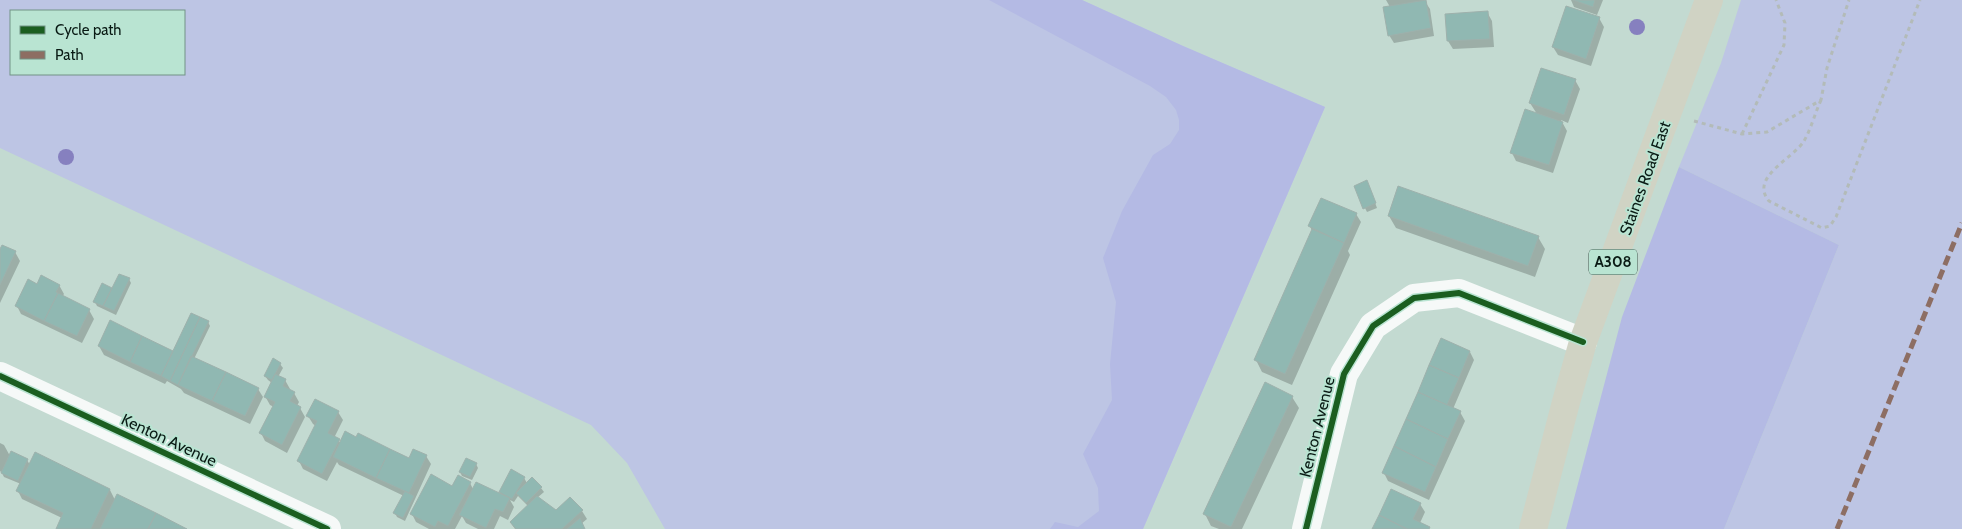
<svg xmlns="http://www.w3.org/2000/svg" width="1962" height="529" font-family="Cabin,sans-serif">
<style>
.green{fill:#bdc5e4;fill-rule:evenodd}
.forest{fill:#b4bae4}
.shadow{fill:#0003}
.building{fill:#90b8b2;stroke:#9eb1ac}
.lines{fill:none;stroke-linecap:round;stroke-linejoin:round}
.path{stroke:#b3bbb8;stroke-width:3;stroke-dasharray:4 4;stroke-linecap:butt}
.minor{stroke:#f6f9f8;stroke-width:28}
.trunk{stroke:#d0d3c4;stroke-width:28}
.quiet{stroke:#8d6e63;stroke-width:5;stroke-dasharray:10 5;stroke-linecap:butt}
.cycleway-casing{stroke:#b9e4d2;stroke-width:9}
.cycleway{stroke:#1b5e20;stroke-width:6}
.tree{fill:#8680bf}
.labels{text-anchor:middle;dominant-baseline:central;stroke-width:4;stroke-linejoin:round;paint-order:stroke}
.shield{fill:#b9e4d2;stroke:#3e574d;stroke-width:1}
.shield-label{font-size:15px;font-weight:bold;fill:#091a14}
.street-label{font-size:16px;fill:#091a14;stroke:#b9e4d2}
</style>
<rect width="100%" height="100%" fill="#c3dad1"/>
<path class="green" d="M0 0H1082L1183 46 1325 107 1143 529H665L627 463 591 425 0 148ZM11 11H184V74H11Z
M1741 0H1962V529H1724L1839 245 1679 167 1721 63Z"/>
<path class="forest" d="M989 0H1082L1183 46 1325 107 1143 529H1050L1055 522 1078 527 1099 511 1098 488 1083 454 1112 400 1110 364 1116 302 1103 258 1122 211 1153 155 1170 144 1179 130V120L1176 110 1166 97 1150 86Z
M1679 167 1839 245 1724 529H1566L1622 317Z"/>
<path class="shadow" d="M1386 0H1424L1430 9 1434 36 1394 43 1389 35 1390 7Z
M1571 0H1603L1597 15 1574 7Z
M1487 12 1492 21 1494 47 1453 49 1448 41 1447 15Z
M1599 18 1604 27 1591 66 1558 55 1553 47Z
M1575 80 1580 89 1568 123 1561 120 1567 131 1553 173 1516 161 1512 153 1537 114 1530 103Z
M1369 186 1377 208 1367 212 1365 208Z
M1356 214 1361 222 1348 251 1350 255 1292 385 1262 372 1256 360 1312 231 1310 226Z
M1389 216 1538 237 1545 249 1535 277 1396 228Z
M0 252H15L20 261 0 303Z
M129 279 131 283 116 315 97 306 95 302 103 285 113 290Z
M38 285H59L64 294 62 297 89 310 94 319 82 343 21 314 17 306Z
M208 322 210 326 194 359 258 389 263 397 250 424 184 393 181 389 167 381 165 384 104 355 99 346 173 354Z
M1470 352 1474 360 1453 409 1460 412 1465 421 1429 500 1388 481 1384 473Z
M280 364 283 368 278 377 285 380 290 389 289 391 294 393 299 402 297 406 300 408 305 417 287 453 265 441 261 433 274 407 270 405 265 396 272 383 268 380 265 376Z
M1292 397 1299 408 1242 529H1219L1211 526 1205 514Z
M338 412 343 420 334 438 341 443 410 459 426 456 431 464 405 521 397 517 395 513 404 496 339 465 337 462 327 481 303 469 299 461 316 426 313 424 308 416Z
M0 443 4 445 10 456 27 460 30 465 35 454 110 490 115 500 184 529H57L62 518 22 499 18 491 21 484 4 477 1 471 0 472Z
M476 464 478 468 472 480 462 476 460 472Z
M524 478 527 483 532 479 541 488 544 492 537 498 556 512 582 511 587 519 581 524 584 529H515L511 523 528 506 518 496 514 502 510 500 514 507 508 520 500 516 494 529H478L466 523 462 516 455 529H429L416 522 412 514 453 487 470 483 473 489 502 496 500 492Z
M1420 504 1425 512 1420 523 1430 529H1374Z"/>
<path class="building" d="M1426 0 1431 28 1388 36 1383 7Z
M1573 0H1595L1593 7Z
M1566 6 1600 17 1586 59 1552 47Z
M1488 11 1490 39 1447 41 1445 14Z
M1541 68 1576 79 1564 115 1529 103Z
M1525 109 1563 122 1549 165 1510 153Z
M1367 180 1376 203 1363 209 1354 186Z
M1398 186 1539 236 1528 266 1388 216Z
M1321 198 1357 213 1344 243 1308 226Z
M1312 229 1344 243 1285 374 1254 360Z
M2 245 16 251 0 285V249Z
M119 274 130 278 114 311 103 306Z
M41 275 60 285 56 292 58 293 44 321 15 306 28 279 37 284Z
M102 283 112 288 103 306 93 302Z
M58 293 90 309 77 336 44 321Z
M191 313 200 317 170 381 161 376Z
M200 317 209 321 178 385 170 381Z
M110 320 142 336 130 362 98 346Z
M142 336 173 351 161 376 130 362Z
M1441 338 1470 351 1459 378 1429 365Z
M191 356 226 372 212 401 178 385Z
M273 358 281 363 272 380 264 376Z
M1429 365 1459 378 1447 405 1418 392Z
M226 372 259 388 245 416 212 401Z
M275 374 286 379 283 386 295 392 290 401 301 407 282 445 259 433 275 402 264 397Z
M1265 382 1293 396 1231 527 1203 514Z
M1418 392 1461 411 1448 439 1406 419Z
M315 399 339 411 328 433 340 439 322 474 297 461 317 421 306 416Z
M1406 419 1448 439 1436 467 1394 446Z
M345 431 356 437 358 433 390 449 376 478 333 457Z
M1394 446 1436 467 1425 492 1382 473Z
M390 449 409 458 413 449 427 455 409 493 376 478Z
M11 451 28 459 18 481 1 473Z
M35 452 110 489 91 529H56L63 513 16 491Z
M466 458 477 463 470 477 459 472Z
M511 469 525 477 512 499 499 492Z
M431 474 452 486 458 475 471 482 448 526 438 521 435 527 410 514Z
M532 477 542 487 526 503 516 493Z
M476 482 510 498 503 512 495 509 486 528 459 515Z
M1391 489 1421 503 1413 519 1430 527 1429 529H1407L1379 515Z
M405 491 414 496 403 518 393 513Z
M117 494 156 513 148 529H100Z
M537 496 556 510 570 497 583 510 562 529H516L510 522Z
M156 513 187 529H148Z
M1379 515 1407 529H1372Z
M580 518 585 529H567Z"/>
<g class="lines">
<path class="path" d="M1821 100C1815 113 1811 129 1804 141 1793 159 1749 177 1769 201L1822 228 1830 226 1836 217 1920 0
M1694 121 1742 134 1767 132 1821 100 1827 68 1849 0
M1742 134 1784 45 1785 23 1776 0"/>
<path class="minor" d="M0 376 327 529
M1306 529 1344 374 1373 326 1414 298 1459 293 1583 342"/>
<path class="trunk" d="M1533 529 1566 402 1583 342 1709 0"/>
<path class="quiet" d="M1837 529 1962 223"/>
<defs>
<path id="cycleway" d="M0 376 327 529
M1306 529 1344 374 1373 326 1414 298 1459 293 1583 342"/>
</defs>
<use href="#cycleway" class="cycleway-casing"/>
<use href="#cycleway" class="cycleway"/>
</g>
<g class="tree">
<circle cx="1637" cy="27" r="8"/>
<circle cx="66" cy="157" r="8"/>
</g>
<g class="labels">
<rect class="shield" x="1589" y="249.5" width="48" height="25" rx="4"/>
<g class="shield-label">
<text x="1613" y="262">A308</text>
</g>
<g class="street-label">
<text transform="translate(1645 178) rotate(-70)">Staines Road East</text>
<text transform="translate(1317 427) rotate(-76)">Kenton Avenue</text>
<text transform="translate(169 440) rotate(25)">Kenton Avenue</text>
</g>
</g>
<rect x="10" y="10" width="175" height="65" fill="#b9e4d2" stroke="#739386"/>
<rect x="20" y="26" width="25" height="8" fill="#1b5e20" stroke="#739386"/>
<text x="55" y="35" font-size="15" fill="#091a14">Cycle path</text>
<rect x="20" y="51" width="25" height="8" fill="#8d6e63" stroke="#739386"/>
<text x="55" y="60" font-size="15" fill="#091a14">Path</text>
</svg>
